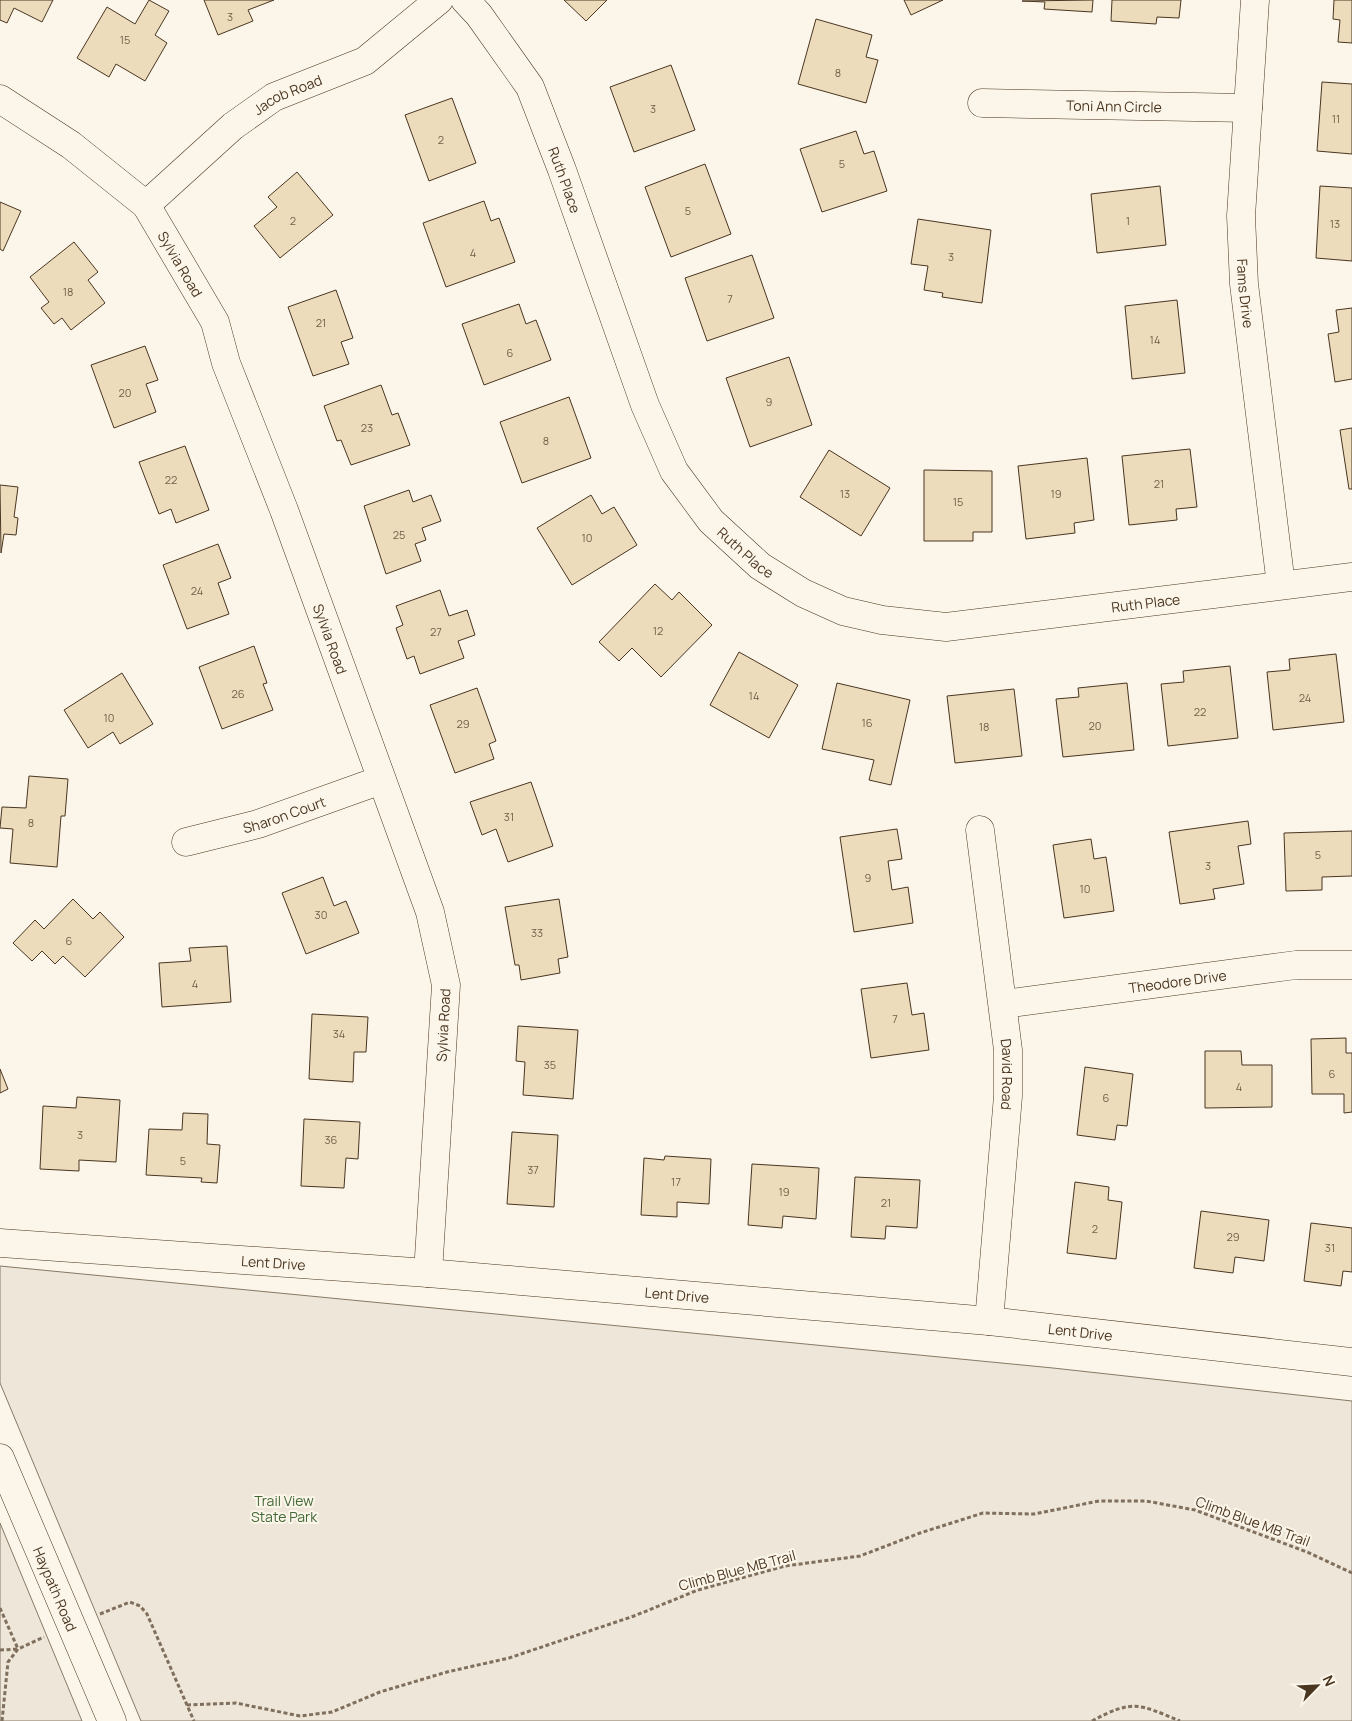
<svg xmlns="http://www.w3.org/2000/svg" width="1352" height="1721" font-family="Manrope,sans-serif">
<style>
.park{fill:#ede6d9;stroke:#887966}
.building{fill:#ecdcbc;stroke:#4a3520}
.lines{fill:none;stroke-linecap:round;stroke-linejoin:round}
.street-casing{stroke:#4a3520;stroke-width:29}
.secondary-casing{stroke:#4a3520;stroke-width:29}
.path{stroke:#7f6f5c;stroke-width:3;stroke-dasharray:4 2.5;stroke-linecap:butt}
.street{stroke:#fbf6e9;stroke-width:28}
.secondary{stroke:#fbf6e9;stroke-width:28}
.labels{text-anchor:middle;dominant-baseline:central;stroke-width:4;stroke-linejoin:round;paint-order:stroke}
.number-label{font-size:11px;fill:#725f47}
.street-label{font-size:14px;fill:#4a3520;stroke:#fbf6e9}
.park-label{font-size:14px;fill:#436837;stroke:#fbf6e9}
</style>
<rect width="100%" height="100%" fill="#fbf6e9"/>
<path class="park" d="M0 1266 1053 1368 1352 1401V1721H141L0 1383Z
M0 1523 82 1721H0Z"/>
<path class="building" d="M0 0H53L42 22 14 8 7 23 0 20Z
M149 0 169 11 155 35 167 43 145 81 116 64 109 77 77 58 107 7 135 24Z
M204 0H274L248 10 253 21 218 35Z
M564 0H607L586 21Z
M904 0H943L911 15Z
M1093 0 1092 12 1044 9 1045 2 1022 1Z
M1112 0H1181L1179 18 1157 17 1156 24 1111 21Z
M1334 0H1352V43L1338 42 1340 20 1333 19Z
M816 19 872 35 866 57 878 60 866 103 798 84Z
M671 65 695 130 634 152 610 87Z
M1322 82 1352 84V154L1317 151Z
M452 98 476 163 429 181 405 115Z
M856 131 864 154 874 151 887 191 822 212 800 149Z
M705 164 731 234 671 257 645 187Z
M297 172 333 215 280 258 254 226 277 207 268 197Z
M1160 186 1166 245 1097 253 1091 194Z
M1320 186 1352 188V261L1316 258Z
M484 201 491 221 499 218 515 262 446 287 423 223Z
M0 202 21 211 3 251 0 249Z
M918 219 991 230 982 303 942 297 943 293 924 290 928 266 911 264Z
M74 242 98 272 88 280 105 303 71 330 62 318 54 324 41 308 49 302 30 277Z
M752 255 774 318 707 341 685 278Z
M336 290 353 338 341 342 349 364 313 376 288 307Z
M1177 300 1185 373 1132 379 1125 306Z
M519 304 526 324 536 320 551 360 484 385 462 324Z
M1352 308V379L1335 382 1328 334 1339 332 1336 310Z
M145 346 158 380 146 384 156 412 114 428 91 365Z
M789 357 812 425 750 447 726 378Z
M381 385 392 415 398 413 410 445 351 465 341 440 337 441 324 406Z
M569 397 591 458 522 483 500 422Z
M1352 428V489H1349L1340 430Z
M185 446 209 510 176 523 171 509 159 514 139 462Z
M1190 449 1197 507 1176 509 1177 520 1129 525 1122 456Z
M829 450 890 488 861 536 800 497Z
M1087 458 1094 520 1074 523 1075 533 1026 539 1018 466Z
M924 470 992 471V532H973V541H924Z
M0 485 18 487 14 517 18 518 16 535 4 534 1 553Z
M409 490 413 502 431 495 441 521 422 528 426 540 415 544 421 561 386 574 364 506Z
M591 495 602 514 614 507 637 545 572 585 537 528Z
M218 544 231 578 218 583 229 614 187 629 163 565Z
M655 584 672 600 679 592 712 625 661 677 632 648 619 661 599 642Z
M440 590 449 616 467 610 475 635 458 641 464 658 420 674 414 656 407 659 396 628 403 625 396 606Z
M254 646 267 683 263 684 273 710 222 729 199 667Z
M739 652 798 685 769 738 710 705Z
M1336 654 1344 722 1273 730 1267 672 1290 670 1289 659Z
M1230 666 1238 738 1168 746 1161 684 1184 682 1183 671Z
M122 673 153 724 120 744 113 732 88 748 64 710Z
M837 683 910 700 891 785 869 780 874 760 822 749Z
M1127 683 1134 750 1063 757 1056 699 1079 697 1078 688Z
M477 688 496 741 489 744 494 759 455 773 430 705Z
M1014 689 1022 756 955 763 947 696Z
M29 776 68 779 65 816H61L57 867 10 863 13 829 0 828 2 807 26 808Z
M531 782 553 846 508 862 496 829 482 835 470 802Z
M1248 821 1251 844 1238 846 1244 884 1213 889 1215 899 1180 904 1169 832Z
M897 829 902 859 888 861 892 890 908 887 913 923 854 932 840 837Z
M1352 831V876L1322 877V890L1286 891 1284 833Z
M1091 839 1094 859 1106 857 1114 911 1064 918 1053 845Z
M323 877 334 906 346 901 359 933 306 954 282 893Z
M73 899 93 919 100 912 124 937 85 977 63 956 55 964 42 951 32 961 13 943 35 920 44 929Z
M559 899 568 957 558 959 560 973 521 980 519 965H515L505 907Z
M227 946 231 1002 162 1007 159 963 191 961 189 948Z
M907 983 912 1015 924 1013 929 1050 871 1058 861 989Z
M312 1014 368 1017 366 1052H354L353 1082 309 1079Z
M518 1026 578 1030 573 1099 523 1095 525 1062 516 1061Z
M1346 1038V1053H1352V1112L1344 1113V1094H1312L1311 1039Z
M1205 1051H1241L1242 1065H1272V1107L1205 1108Z
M1085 1067 1133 1074 1127 1126 1117 1125 1115 1140 1077 1135Z
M0 1069 8 1089 0 1093Z
M77 1097 120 1100 116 1162 79 1160V1171L40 1169 43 1106 76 1108Z
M183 1113 208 1114 207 1144 220 1145 217 1183 201 1182 202 1178 146 1175 149 1129 182 1130Z
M304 1119 360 1122 358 1159 346 1158 344 1188 301 1186Z
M512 1132 558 1135 554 1207 507 1204Z
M665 1156 711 1159 709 1204 677 1202V1217L641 1215 644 1158 664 1160Z
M752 1164 819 1168 816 1219 783 1216 782 1228 748 1225Z
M855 1177 920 1180 917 1228 886 1226 885 1239 851 1237Z
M1075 1182 1109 1187 1108 1200 1122 1202 1116 1259 1067 1253Z
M1201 1211 1269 1220 1264 1261 1235 1257 1233 1273 1194 1268Z
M1311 1223 1352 1228V1272L1343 1271 1341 1286 1304 1281Z"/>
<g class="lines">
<defs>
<g id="street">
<path id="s1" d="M465 0 479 15 530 87 562 170 645 405 674 471 711 521 760 566 803 593 843 611 882 620 946 627 1352 577"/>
<path id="s2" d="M1255 0 1241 216 1244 284 1281 585"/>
<path id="s3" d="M0 99 71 145 146 205 215 322 226 363 284 510 430 912 446 985 428 1273"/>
<path id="s4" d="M982 103 1248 108"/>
<path id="s5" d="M146 205 233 126 274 97 365 61 439 0"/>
<path id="s6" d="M980 830 1008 1050V1096L989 1321"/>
<path id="s7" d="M186 842 258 824 381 780"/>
<path id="s8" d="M1004 1004 1296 965H1352"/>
<path id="s9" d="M0 1243 428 1273 989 1321 1352 1362"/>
</g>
<g id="secondary">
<path id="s10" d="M0 1458 112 1721"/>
</g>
</defs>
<use href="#street" class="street-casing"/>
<use href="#secondary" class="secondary-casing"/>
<path class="path" d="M0 1608 18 1649
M100 1614 130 1602 140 1606 147 1614 194 1721
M0 1650 18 1649
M187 1705 236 1703 300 1716 332 1712 380 1692 447 1672 509 1658 634 1616 698 1590 785 1566 860 1556 920 1533 983 1513 1034 1514 1099 1501H1146L1195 1510 1307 1552 1352 1573
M2 1721 8 1662 18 1649 44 1637
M1092 1721C1133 1699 1139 1704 1180 1721"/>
<use href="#street" class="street"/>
<use href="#secondary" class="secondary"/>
</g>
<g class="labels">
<g class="number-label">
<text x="230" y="16">3</text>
<text x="125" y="39">15</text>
<text x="838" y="72">8</text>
<text x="653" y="108">3</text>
<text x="1336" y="118">11</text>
<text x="441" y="139">2</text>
<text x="842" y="163">5</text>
<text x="688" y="210">5</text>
<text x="293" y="220">2</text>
<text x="1128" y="220">1</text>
<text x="1335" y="223">13</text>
<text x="473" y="252">4</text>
<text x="951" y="256">3</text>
<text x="68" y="291">18</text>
<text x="730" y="298">7</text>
<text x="321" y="322">21</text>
<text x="1155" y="339">14</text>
<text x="510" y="352">6</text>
<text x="125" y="392">20</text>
<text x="769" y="401">9</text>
<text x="367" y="427">23</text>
<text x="546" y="440">8</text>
<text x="171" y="479">22</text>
<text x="1159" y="483">21</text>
<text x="845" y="493">13</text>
<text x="1056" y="493">19</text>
<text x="958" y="501">15</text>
<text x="399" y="534">25</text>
<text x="587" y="537">10</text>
<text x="197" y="590">24</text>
<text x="658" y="630">12</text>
<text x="436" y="631">27</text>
<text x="238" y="693">26</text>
<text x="754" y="695">14</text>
<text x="1305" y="697">24</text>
<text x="1200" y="711">22</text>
<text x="109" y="717">10</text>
<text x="867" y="722">16</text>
<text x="463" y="723">29</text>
<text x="1095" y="725">20</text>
<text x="984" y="726">18</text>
<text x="509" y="816">31</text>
<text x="31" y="822">8</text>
<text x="1318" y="854">5</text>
<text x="1208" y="865">3</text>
<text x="868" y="877">9</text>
<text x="1085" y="888">10</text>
<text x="321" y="914">30</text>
<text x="537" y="932">33</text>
<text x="69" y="940">6</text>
<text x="195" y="983">4</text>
<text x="895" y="1018">7</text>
<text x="339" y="1033">34</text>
<text x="550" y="1064">35</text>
<text x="1332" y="1073">6</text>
<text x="1239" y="1086">4</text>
<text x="1106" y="1097">6</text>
<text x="80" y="1134">3</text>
<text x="331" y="1139">36</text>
<text x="183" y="1160">5</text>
<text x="533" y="1169">37</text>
<text x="676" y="1181">17</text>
<text x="784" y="1191">19</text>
<text x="886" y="1202">21</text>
<text x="1095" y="1228">2</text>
<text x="1233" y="1236">29</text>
<text x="1330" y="1247">31</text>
</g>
<g class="street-label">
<text stroke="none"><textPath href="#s5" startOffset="181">Jacob Road</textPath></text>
<text stroke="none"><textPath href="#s4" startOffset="132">Toni Ann Circle</textPath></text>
<text stroke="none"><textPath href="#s1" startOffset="208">Ruth Place</textPath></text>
<text stroke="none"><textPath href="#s3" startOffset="249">Sylvia Road</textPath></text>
<text stroke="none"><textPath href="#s2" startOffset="294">Fams Drive</textPath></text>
<text stroke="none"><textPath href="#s1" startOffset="628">Ruth Place</textPath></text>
<text stroke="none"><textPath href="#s1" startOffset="1048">Ruth Place</textPath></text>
<text stroke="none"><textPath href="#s3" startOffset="654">Sylvia Road</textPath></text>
<text stroke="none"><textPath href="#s7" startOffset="102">Sharon Court</textPath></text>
<text stroke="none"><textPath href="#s8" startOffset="175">Theodore Drive</textPath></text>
<text transform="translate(443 1025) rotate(-87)">Sylvia Road</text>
<text stroke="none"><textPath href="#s6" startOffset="246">David Road</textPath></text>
<text stroke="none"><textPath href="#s9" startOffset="274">Lent Drive</textPath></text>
<text stroke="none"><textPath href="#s9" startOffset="679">Lent Drive</textPath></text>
<text stroke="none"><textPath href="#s9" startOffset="1084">Lent Drive</textPath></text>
<text transform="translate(1253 1521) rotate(20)">Climb Blue MB Trail</text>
<text transform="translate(737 1570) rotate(-15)">Climb Blue MB Trail</text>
<text stroke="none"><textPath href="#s10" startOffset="142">Haypath Road</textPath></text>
</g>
<g class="park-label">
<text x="284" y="1500">Trail View<tspan x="284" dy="16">State Park</tspan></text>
</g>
</g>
<g transform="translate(1317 1686) rotate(66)" stroke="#fbf6e9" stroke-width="4" paint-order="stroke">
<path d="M0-4L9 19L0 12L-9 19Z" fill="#4a3520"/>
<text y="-8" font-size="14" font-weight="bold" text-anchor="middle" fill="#4a3520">N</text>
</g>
</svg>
